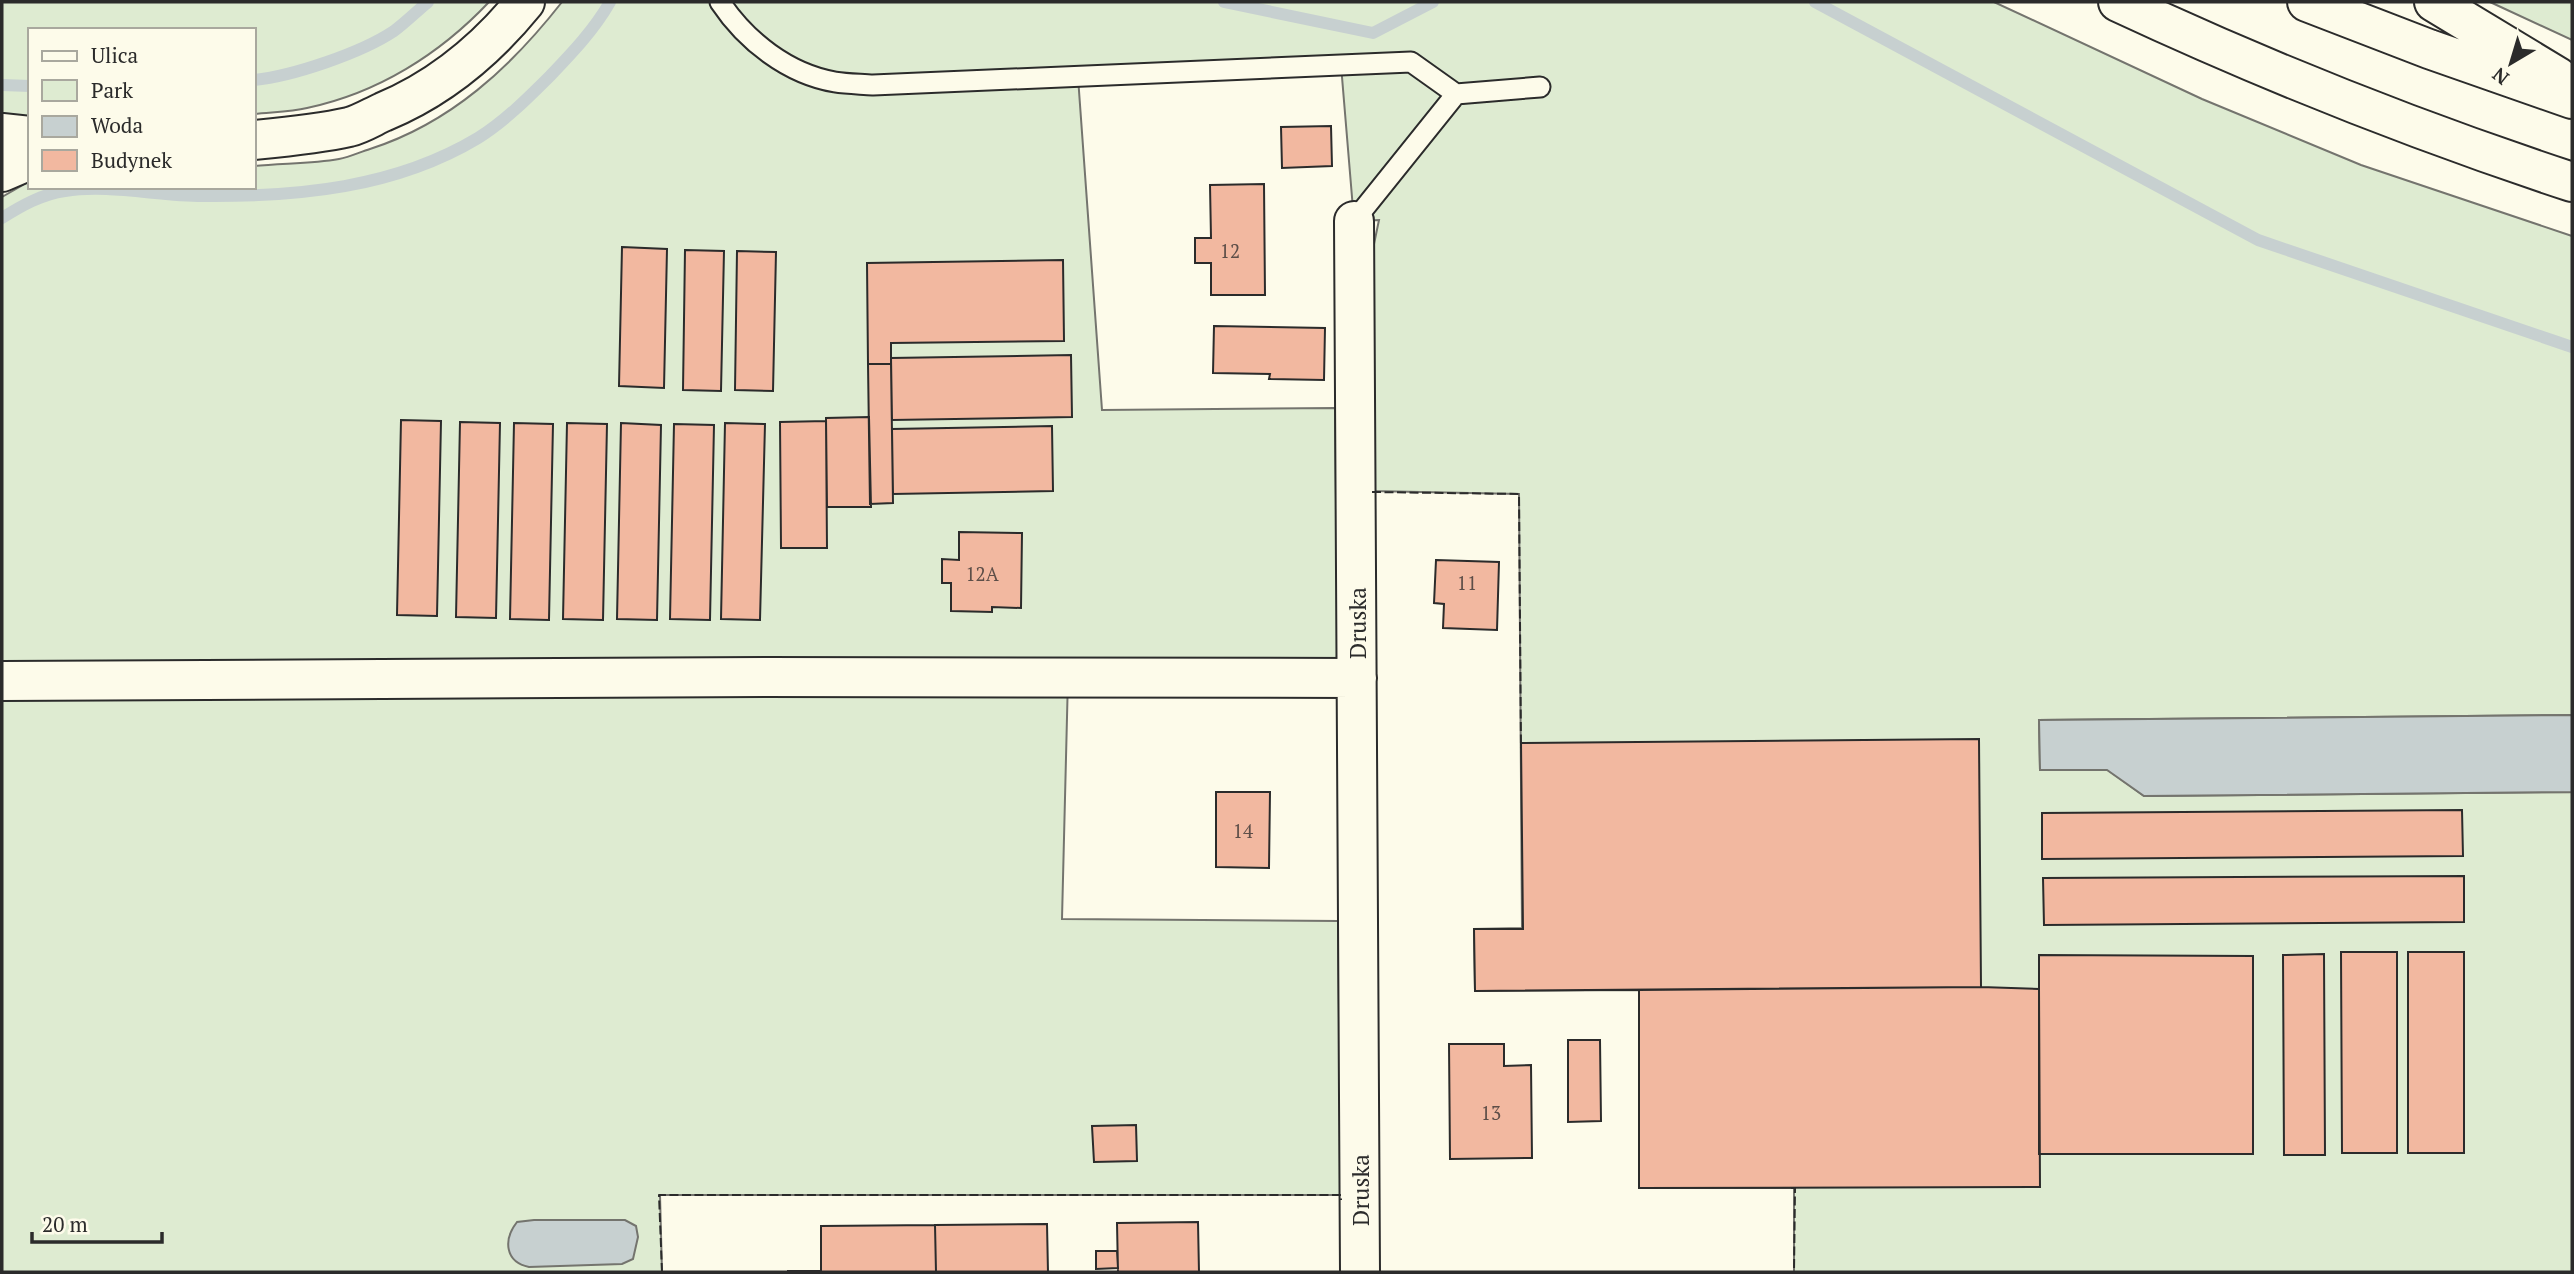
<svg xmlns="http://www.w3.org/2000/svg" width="2574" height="1274" font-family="'PT Serif',serif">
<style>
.green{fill:#deebd1;stroke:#74746e;stroke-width:2}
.water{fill:#c7d0d0;stroke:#74746e;stroke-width:2}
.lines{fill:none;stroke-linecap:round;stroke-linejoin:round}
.stream{stroke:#c7d0d0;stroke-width:12}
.building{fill:#f2b8a0;stroke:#2b2b2b;stroke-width:2}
.lane-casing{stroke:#2b2b2b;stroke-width:23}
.street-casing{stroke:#2b2b2b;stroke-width:42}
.highway-casing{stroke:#2b2b2b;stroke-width:42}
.lane{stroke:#fdfbea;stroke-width:19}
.street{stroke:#fdfbea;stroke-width:38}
.highway{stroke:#fdfbea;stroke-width:38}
.fence{stroke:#2b2b2b;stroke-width:2;stroke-dasharray:9 3.5;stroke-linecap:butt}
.labels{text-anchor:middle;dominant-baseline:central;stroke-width:5;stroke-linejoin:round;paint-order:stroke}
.number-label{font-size:19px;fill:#5d4e48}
.street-label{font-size:23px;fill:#2b2b2b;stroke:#fdfbea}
</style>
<rect width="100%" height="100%" fill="#fdfbea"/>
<path class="green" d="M2 2H489C440 54 378 93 307 108 290 112 271 112 254 114V30H30V119L2 118Z
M562 2H1994L2202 99 2361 165 2572 236V715L2039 720 2040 770H2108L2144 796 2572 792V1272H1794V1188H1639V990L1475 991 1474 929 1522 928 1519 494 1372 491 1374 244 1379 220 1354 221 1341 65 1078 77 1102 410 1335 408 1338 678 1068 677 1062 919 1338 921 1341 1195H660L662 1272H2V197L30 181V187H254V166C282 163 311 164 339 159 350 157 360 152 370 149 451 123 511 67 562 2Z
M2490 2H2572V40Z"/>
<path class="water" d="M2572 715V792L2144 796 2107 770H2040L2039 720Z
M534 1220H625L636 1226 638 1237 633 1259 622 1264 529 1267C505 1262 503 1240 517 1222Z"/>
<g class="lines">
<path class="stream" d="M1224 2 1373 33 1433 2
M1815 2 2258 240 2572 347
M254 80C293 76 361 53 394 31 406 22 417 11 428 2
M2 85 30 86
M2 218C21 206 42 194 65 191 108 184 158 196 202 196 297 197 395 188 478 138 505 121 528 98 550 76 572 53 594 30 610 2"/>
</g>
<path class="building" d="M1331 126 1332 166 1282 168 1281 127Z
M1264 184 1265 295H1211V263H1195V238H1211L1210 185Z
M622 247 667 249 664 388 619 386Z
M685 250 724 251 721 391 683 390Z
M737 251 776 252 773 391 735 390Z
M1063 260 1064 341 891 343V364H868L867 263Z
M1214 326 1325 328 1324 380 1269 379 1270 374 1213 373Z
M1071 355 1072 417 892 420 891 358Z
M868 364H891L893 503 870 504Z
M869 417 871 507H827L826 418Z
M401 420 441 421 437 616 397 615Z
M826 421 827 548H781L780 422Z
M460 422 500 423 496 618 456 617Z
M514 423 553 424 549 620 510 619Z
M567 423 607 424 603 620 563 619Z
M621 423 661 425 657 620 617 619Z
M725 423 765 424 760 620 721 619Z
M674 424 714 425 710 620 670 619Z
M1052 426 1053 491 893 494 892 429Z
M959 532 1022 533 1021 608 992 607V612L951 611V583H942V559L959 560Z
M1436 560 1499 562 1497 630 1443 628 1444 604 1434 603Z
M1979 739 1981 987 1475 991 1474 929H1523L1521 743Z
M1216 792H1270L1269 868 1216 867Z
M2462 810 2463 856 2042 859V813Z
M2464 876V922L2044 925 2043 878Z
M2341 952H2397V1153H2342Z
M2408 952H2464V1153H2408Z
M2324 954 2325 1155H2284L2283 955Z
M2039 955 2253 956V1154H2039Z
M1981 987 2039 989 2040 1187 1639 1188V990Z
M1568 1040H1600L1601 1121 1568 1122Z
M1449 1044H1504V1066L1531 1065 1532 1158 1450 1159Z
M1136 1125 1137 1161 1094 1162 1092 1126Z
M1198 1222 1199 1272H1118L1117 1223Z
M1047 1224 1048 1272H936L935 1225Z
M935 1225 936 1272H821V1226Z
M1096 1251H1117L1118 1268 1096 1269Z
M788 1271H821V1272H788Z"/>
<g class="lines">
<defs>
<path id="lane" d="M720 2C746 41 788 74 835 82 847 84 861 84 873 85L1411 62 1456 94
M1354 221 1456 94 1540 87"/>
<path id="street" d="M1354 221 1360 1272
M2 681 764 677 1357 678"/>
<path id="highway" d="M2118 2C2266 71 2417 131 2572 182
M2307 2 2429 49 2572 99
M2434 2 2558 77
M2 133 30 136
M254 140C285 137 318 134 349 127 361 124 372 117 383 112 441 88 486 50 525 2
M2 172 30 160"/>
</defs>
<use href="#lane" class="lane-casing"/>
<use href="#street" class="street-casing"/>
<use href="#highway" class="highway-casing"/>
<use href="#lane" class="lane"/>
<use href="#street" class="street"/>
<use href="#highway" class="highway"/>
<path class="fence" d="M1372 492 1519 494 1521 748
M1791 1188H1795L1794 1272
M662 1272 659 1195H1341V1200"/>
</g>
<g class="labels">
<g class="number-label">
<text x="1230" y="250">12</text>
<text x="982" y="573">12A</text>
<text x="1467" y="582">11</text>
<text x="1243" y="830">14</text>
<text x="1491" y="1112">13</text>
</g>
<g class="street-label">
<text transform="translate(1357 623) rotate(-90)">Druska</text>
<text transform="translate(1360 1190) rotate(-90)">Druska</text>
</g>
</g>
<rect width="2574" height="1274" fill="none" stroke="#2b2b2b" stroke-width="7"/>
<rect x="28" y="28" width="228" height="161" fill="#fdfbea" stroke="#a9a89e" stroke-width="2"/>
<rect x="42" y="51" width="35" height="10" fill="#fdfbea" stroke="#a9a89e" stroke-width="2"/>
<text x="91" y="63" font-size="21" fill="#2b2b2b">Ulica</text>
<rect x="42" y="80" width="35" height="21" fill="#deebd1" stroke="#a9a89e" stroke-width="2"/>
<text x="91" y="98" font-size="21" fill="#2b2b2b">Park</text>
<rect x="42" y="116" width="35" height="21" fill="#c7d0d0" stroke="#a9a89e" stroke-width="2"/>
<text x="91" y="133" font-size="21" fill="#2b2b2b">Woda</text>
<rect x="42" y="150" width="35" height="21" fill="#f2b8a0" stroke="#a9a89e" stroke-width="2"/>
<text x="91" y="168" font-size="21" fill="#2b2b2b">Budynek</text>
<g transform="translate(2511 63) rotate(218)" stroke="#fdfbea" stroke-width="5" paint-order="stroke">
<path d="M0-5L12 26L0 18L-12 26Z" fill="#2b2b2b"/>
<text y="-10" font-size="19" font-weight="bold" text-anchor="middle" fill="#2b2b2b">N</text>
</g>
<path d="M32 1232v10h130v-10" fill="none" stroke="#2b2b2b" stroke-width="3.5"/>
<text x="42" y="1232" font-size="21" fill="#2b2b2b" stroke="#fdfbea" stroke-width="5" paint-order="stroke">20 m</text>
</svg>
